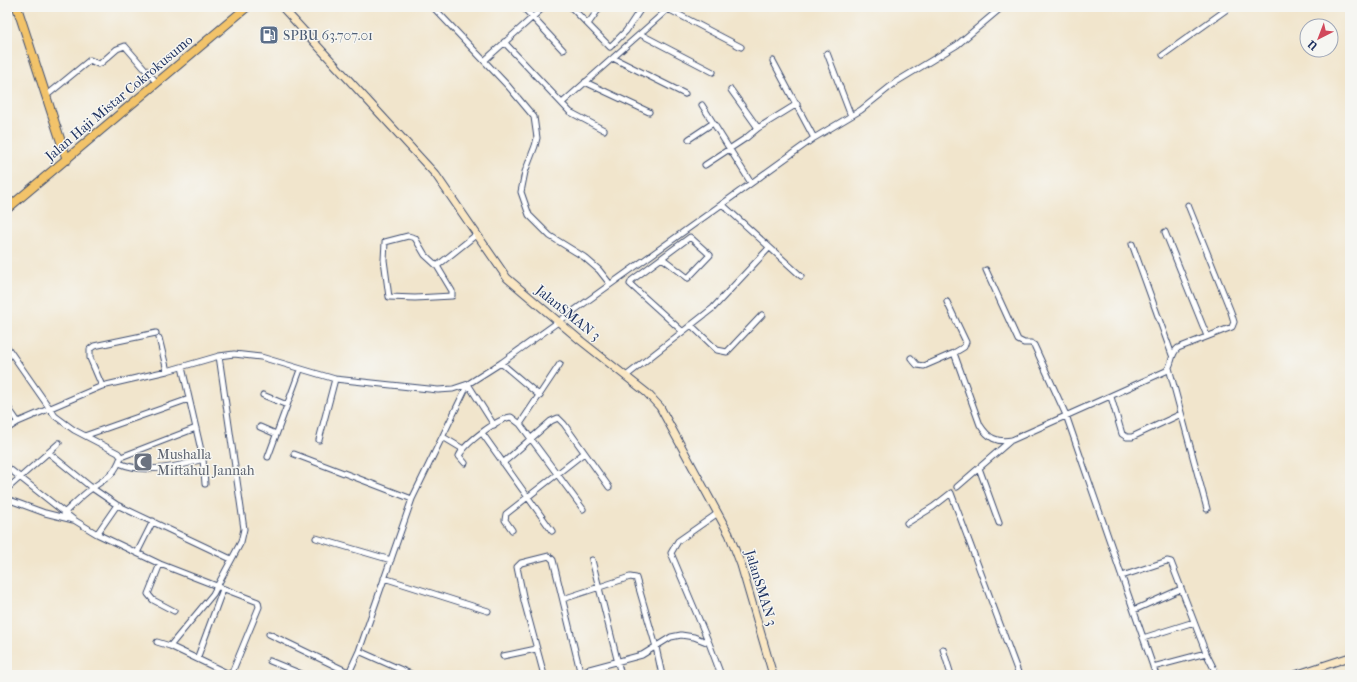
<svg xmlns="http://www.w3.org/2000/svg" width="1357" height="682" font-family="'IM FELL French Canon',serif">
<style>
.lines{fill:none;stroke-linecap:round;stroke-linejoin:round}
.street-casing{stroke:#3b4a6e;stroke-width:7}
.secondary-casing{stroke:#3b4a6e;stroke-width:9}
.primary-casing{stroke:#3b4a6e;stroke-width:10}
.street{stroke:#fff;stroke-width:5}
.secondary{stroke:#fae7c3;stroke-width:7}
.primary{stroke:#f2c36a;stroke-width:8}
.labels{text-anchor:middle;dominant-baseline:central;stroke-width:3;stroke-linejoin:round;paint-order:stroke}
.service-label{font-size:14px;fill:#4e5e75;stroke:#f6f6f2;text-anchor:start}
.street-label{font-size:14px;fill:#1b2f5e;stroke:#f6f6f2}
.worship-label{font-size:14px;fill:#5b616d;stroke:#f6f6f2;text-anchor:start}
</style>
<rect width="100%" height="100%" fill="#f6f6f2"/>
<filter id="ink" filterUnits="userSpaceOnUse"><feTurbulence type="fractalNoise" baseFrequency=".025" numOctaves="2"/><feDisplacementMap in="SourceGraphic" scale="8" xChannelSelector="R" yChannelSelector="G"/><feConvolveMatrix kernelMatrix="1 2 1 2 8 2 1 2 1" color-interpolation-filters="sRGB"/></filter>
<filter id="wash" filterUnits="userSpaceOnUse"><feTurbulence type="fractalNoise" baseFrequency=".012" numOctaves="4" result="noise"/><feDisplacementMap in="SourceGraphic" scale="16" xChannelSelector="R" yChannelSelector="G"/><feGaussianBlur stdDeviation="0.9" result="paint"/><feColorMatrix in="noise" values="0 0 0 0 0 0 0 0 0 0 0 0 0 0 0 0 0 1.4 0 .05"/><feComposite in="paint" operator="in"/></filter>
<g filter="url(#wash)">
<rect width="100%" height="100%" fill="#f1e5cc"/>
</g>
<g filter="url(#ink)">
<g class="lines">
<defs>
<path id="street" d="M433 7 508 86 534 117 537 138 535 146 525 172 521 192 529 215 550 236 584 257 599 270 610 284
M523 7 563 50
M571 7 610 47 626 31 642 7
M588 24 600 7
M640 34 713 72
M504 42 570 112 604 130
M827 53 851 116
M1163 55 1230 7
M613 58 685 94
M484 61 544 7
M773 61 814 138
M585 82 649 112
M731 90 758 128
M46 96 90 60 98 64 101 63 117 49 125 46 157 83
M562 103 668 9 741 47
M702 105 751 183
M689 139 713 123
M705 165 746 138 758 128 797 104
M722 204 801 276
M1165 232 1207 336
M408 236 415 238 425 255 437 266 452 291V296L415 298 389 297 384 260 385 242Z
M1132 244 1172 355
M662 258 688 278 710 255 690 237 632 280 630 284 682 331
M437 266 477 234
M986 270 1018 340 1024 343H1031L1034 345 1066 415 1156 675
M947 302 966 342 964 347 954 353 980 425C988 438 997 443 1012 440L1166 371C1173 365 1170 354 1178 348L1232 327 1234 322 1231 312 1188 205
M691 325 717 350 727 352 762 315
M159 338 167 371
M7 347 55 416 74 430 118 453 121 457
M911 358 917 365 924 366 954 353
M501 363 540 396
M182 367 203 459 205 484
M1169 368 1207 509
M626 376 713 308 769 248
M468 384 494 425
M102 386 90 358V349L94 346 156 333
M263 395 287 405
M1111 397 1122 434 1127 437H1132L1181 414
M7 406 18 422
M520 424 560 364
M260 427 276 434
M7 429 18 422 102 386 167 371 219 356 234 354 261 357 335 379 438 390 453 389 468 384 501 363 814 138 861 110 896 82 957 45 1002 7
M482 433 552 531
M87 435 189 399
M443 437 463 449
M319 440 335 379
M49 453 92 488 117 505 231 559
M294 454 412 499
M268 457 300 370
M119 463C144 474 178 467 203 459
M465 463 459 456C465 443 497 419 511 417L520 424 583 509
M503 463 551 421 558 418 564 424 609 487
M7 467 74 520 97 534 160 564 258 602 259 607 231 675
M979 468 999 523
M957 487 1010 441
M7 489 59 443
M7 499 45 513 73 520
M64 513C73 505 81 496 91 489 106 477 113 478 121 457L196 428
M907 523 933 507 951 493 1019 675
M512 530 505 520 506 514 584 453
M97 534 117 505
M316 538 391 560
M137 553 153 521
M592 560 621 675
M160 564 148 594 153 600 174 611
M1122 576 1167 561 1171 562 1206 653 1217 675
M384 578 488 611
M563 599 630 577 636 578 656 647 662 675
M1134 610 1181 589
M269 634 348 672
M1143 638 1194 622
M157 642 170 646 231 675
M709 643 671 553 678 541 718 513
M170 646 213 594 241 542 244 529 219 356
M943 649 951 675
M359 651 413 675
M503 656 536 649
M197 659 223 589
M270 661 304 675
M1153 667 1206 653
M348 675 359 651 412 499 468 384
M544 675 524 601 517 567 521 563 549 556 553 560 581 675
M567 675 642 655 671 637 681 635 694 637 709 643 721 675"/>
<path id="secondary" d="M282 7 436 175 507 278 580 340 647 393 660 407 729 534 741 565 773 675
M1295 675 1350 657"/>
<path id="primary" d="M17 7 67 160
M7 209 247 7"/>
</defs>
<use href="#street" class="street-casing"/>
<use href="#secondary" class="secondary-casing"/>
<use href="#primary" class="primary-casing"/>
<use href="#street" class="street"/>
<use href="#secondary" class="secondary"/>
<use href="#primary" class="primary"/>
</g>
</g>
<defs>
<symbol id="fuel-square" viewBox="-11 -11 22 22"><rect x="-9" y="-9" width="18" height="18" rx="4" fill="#5c6f8a" stroke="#f6f6f2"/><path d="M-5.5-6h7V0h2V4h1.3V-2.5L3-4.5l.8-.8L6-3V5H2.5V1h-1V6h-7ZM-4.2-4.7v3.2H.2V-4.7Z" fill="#fff"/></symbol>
<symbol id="mosque-square" viewBox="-11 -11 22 22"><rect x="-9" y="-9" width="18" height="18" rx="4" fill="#6b7280" stroke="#f6f6f2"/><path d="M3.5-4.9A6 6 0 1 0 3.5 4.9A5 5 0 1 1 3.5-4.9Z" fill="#fff"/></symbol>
</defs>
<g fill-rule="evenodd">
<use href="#fuel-square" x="258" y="24" width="22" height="22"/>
<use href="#mosque-square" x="132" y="451" width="22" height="22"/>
</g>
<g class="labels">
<g class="service-label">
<text x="283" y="35">SPBU 63.707.01</text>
</g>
<g class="street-label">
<text transform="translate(119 98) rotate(-40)">Jalan Haji Mistar Cokrokusumo</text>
<text transform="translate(568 313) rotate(39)">JalanSMAN 3</text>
<text transform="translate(761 588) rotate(73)">JalanSMAN 3</text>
</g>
<g class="worship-label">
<text x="157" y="454">Mushalla<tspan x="157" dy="16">Miftahul Jannah</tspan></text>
</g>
</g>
<rect width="1357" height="682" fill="none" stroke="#f6f6f2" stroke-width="24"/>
<g transform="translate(1319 38) rotate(222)"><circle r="19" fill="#f6f6f2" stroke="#9ea6b7"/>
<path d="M0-3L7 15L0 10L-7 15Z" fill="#d1495b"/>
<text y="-6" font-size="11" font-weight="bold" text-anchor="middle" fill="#1b2f5e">U</text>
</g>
</svg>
